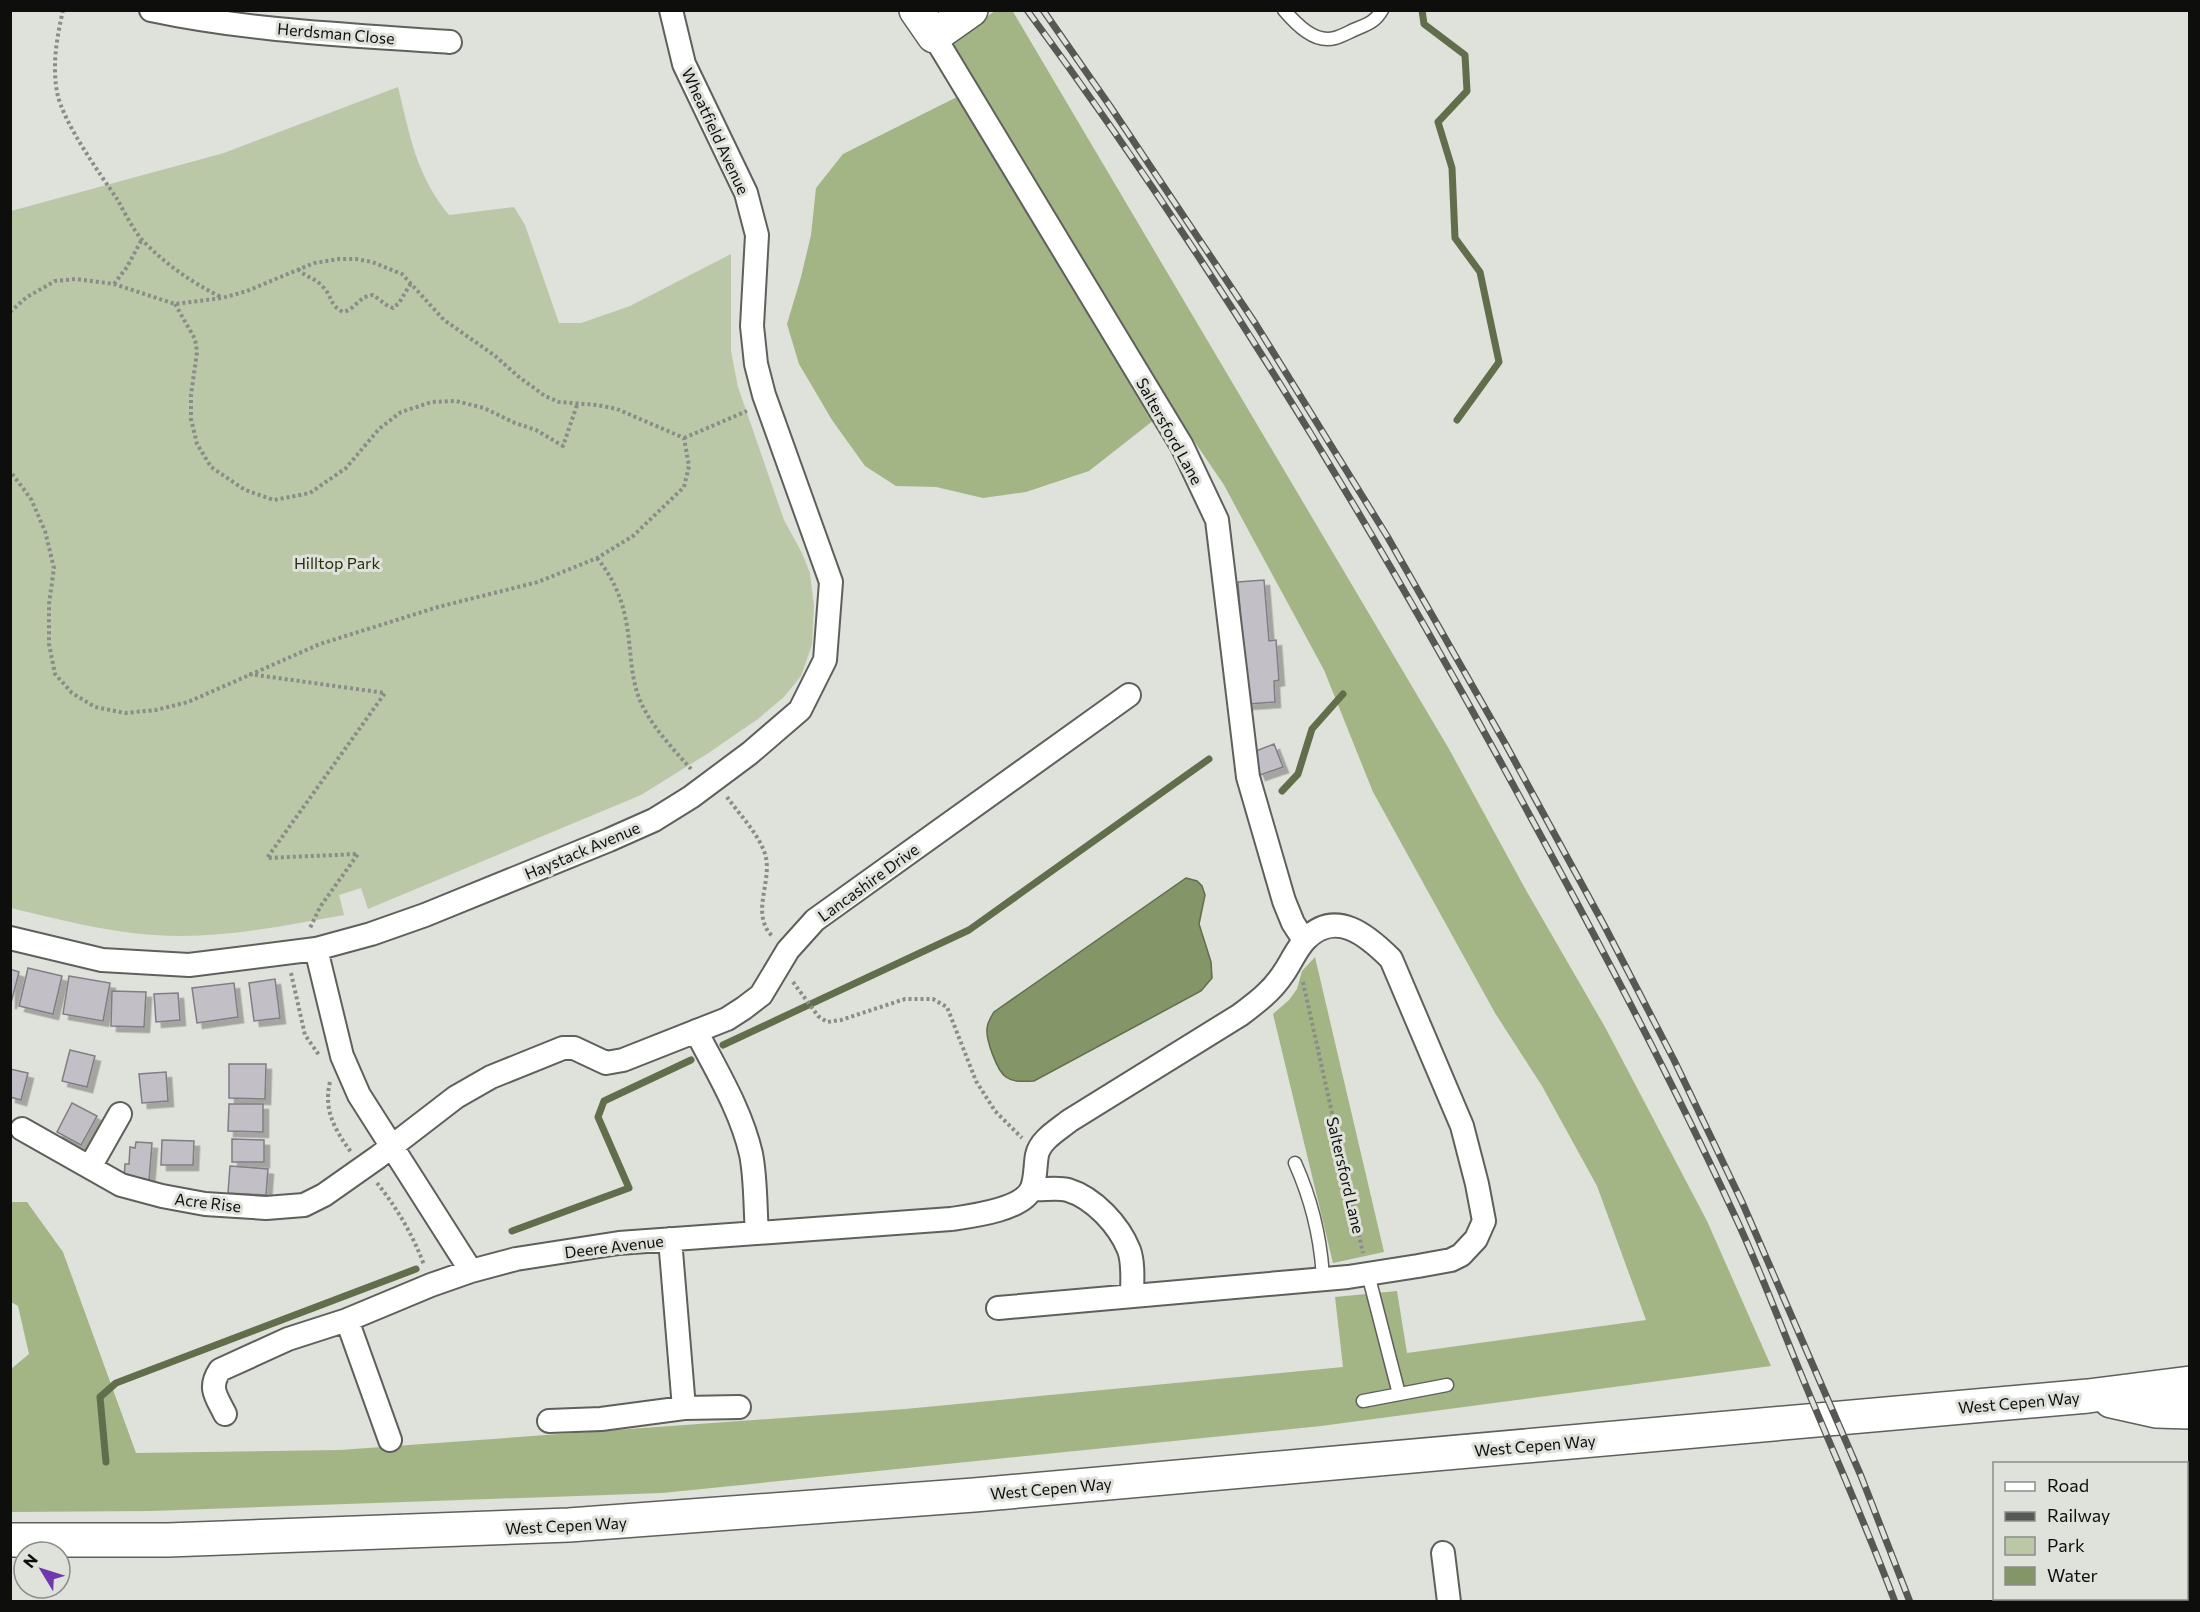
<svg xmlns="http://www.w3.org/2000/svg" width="2200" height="1612" font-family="Commissioner,sans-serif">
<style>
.green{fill:#bbc8a8}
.forest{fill:#a3b585}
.water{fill:#849667;stroke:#616e4c;stroke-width:1.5}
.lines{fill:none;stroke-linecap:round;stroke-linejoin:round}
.stream{stroke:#616e4c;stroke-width:7}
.building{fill:#c2c0c6;stroke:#807e83;stroke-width:1.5;filter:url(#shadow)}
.lane-casing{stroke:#5e605b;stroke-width:15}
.street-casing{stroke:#5e605b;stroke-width:26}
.secondary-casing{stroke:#5e605b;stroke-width:36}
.highway-casing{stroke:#5e605b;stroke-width:36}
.path{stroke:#8b8c88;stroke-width:4;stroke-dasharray:3 3;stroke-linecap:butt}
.lane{stroke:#fff;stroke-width:12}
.street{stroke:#fff;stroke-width:22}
.secondary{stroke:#fff;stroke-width:33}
.highway{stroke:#fff;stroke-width:33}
.rail-casing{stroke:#575855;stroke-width:7}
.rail{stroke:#dfe1db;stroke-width:4.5;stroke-dasharray:14;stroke-linecap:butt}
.labels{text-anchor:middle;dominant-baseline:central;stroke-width:6;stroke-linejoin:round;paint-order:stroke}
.street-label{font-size:16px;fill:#0e0f0d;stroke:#dfe1db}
.park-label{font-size:16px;fill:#232e09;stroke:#dfe1db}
</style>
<defs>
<filter id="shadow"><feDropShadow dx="5.5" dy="5.5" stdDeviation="0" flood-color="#0004"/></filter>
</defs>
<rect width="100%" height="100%" fill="#dfe1db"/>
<path class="green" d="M398 87C410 136 416 175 449 215L514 207 525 225 559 323H581L630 306 731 254V351L738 387 784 520 802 553 810 573 814 606 812 645 801 676 784 697 758 719 707 754 641 795 368 909 361 888 339 895 344 915C282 926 217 940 154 935 106 932 57 919 11 908V211L224 153Z"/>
<path class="forest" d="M1012 10 1449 749 1527 892 1605 1027 1707 1221 1771 1366 1321 1426 662 1493 151 1511 11 1512V1369L29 1354 18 1306 11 1302V1202H27L63 1252 136 1453 340 1450 905 1409 1343 1367 1335 1297 1397 1291 1407 1353 1646 1320 1597 1186 1542 1086 1495 1013 1373 792 1324 670 1253 539 1224 485 1171 407 948 43 995 11Z
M957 97 1154 420 1089 471 1026 492 983 498 936 487 896 486 865 466 832 420 799 364 787 324 801 277 811 235 816 188 843 154Z
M1315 957 1384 1252 1333 1263 1273 1014 1289 1000 1297 989 1302 971Z"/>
<path class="water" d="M1186 878 1197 881 1202 886 1205 895 1199 924 1211 962 1212 978 1201 991 1034 1081C1024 1081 1014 1083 1006 1077 997 1071 986 1040 987 1029 987 1023 991 1017 994 1012Z"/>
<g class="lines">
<path class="stream" d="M1422 10 1424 24 1465 55 1467 91 1438 122 1452 168 1455 238 1480 272 1499 362 1457 420
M1282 791 1298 774 1312 729 1343 694
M723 1045 969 930 1209 759
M512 1231 629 1188 598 1117 604 1101 691 1060
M106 1462 100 1397 116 1383 416 1269"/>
</g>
<path class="building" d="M1264 580 1269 641 1276 640 1279 680 1274 681 1275 702 1247 704 1238 582Z
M1274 744 1283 767 1260 775 1251 753Z
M28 968 62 976 53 1014 19 1006Z
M10 969 19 972 11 1003H10Z
M69 976 110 983 103 1021 63 1014Z
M275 979 280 1018 254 1021 249 983Z
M234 983 238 1017 197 1023 192 988Z
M112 991 146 992 144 1027 111 1026Z
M178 993 180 1020 156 1022 154 994Z
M70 1050 95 1056 87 1087 62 1081Z
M229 1064H266L265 1099 229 1098Z
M10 1069 28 1073 21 1100 10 1097Z
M166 1072 168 1101 142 1103 139 1074Z
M72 1103 97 1116 81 1145 57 1132Z
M229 1104H263V1132L228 1131Z
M232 1139 264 1140V1162H232Z
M162 1140 194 1141 193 1165H161Z
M136 1142 152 1143 149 1181 124 1179 125 1164H129L130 1147 135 1148Z
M230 1166 268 1169 266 1195 228 1193Z"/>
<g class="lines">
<defs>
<path id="lane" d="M1284 10C1296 24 1315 44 1335 38 1342 36 1349 32 1356 29 1368 24 1375 22 1382 10
M1295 1163C1312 1201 1321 1238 1323 1279
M1368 1274 1399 1394
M1363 1401 1447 1385"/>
<path id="street" d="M151 10C249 31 351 35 450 42
M934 36 1182 446 1217 520 1248 777 1284 901 1293 923 1304 940
M10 938 102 960 189 965 316 949 371 934 425 915 609 840 654 820 691 797 750 753 800 710 825 660 831 582 764 395 756 364 752 326 757 235 746 193 684 64 671 10
M316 949 342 1056 359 1095 471 1271
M696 1031C716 1070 741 1110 751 1154 756 1179 755 1207 757 1233
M22 1129 121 1185 162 1196 205 1204 266 1208 304 1205 324 1195 378 1157 456 1097 491 1077 563 1048H574L606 1063 623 1060 727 1019 744 1008 761 995 788 950 815 920 1129 695
M90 1167 120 1114
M1032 1189C1043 1190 1058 1187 1068 1190 1094 1198 1119 1225 1129 1250 1134 1264 1132 1282 1132 1296
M347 1320 390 1440
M684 1408 739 1407
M225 1414C216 1396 208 1388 220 1370L288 1339 347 1320 431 1285 471 1271 516 1259 619 1243 951 1219C972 1216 1023 1210 1032 1188 1036 1177 1035 1166 1037 1155 1040 1140 1058 1130 1069 1121L1240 1015C1256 1003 1272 991 1283 974 1291 963 1296 949 1306 939 1336 909 1367 935 1391 959L1462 1126 1477 1184 1484 1221 1476 1239 1461 1255 1451 1260 1418 1266 1348 1277 998 1308
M549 1421 601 1419 684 1408 670 1239
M1443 1553 1449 1602"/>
<path id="secondary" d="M916 10 934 36 971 10"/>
<path id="highway" d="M2111 1401 2156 1411 2190 1412
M10 1540H168L569 1525 974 1495 2088 1396 2190 1383"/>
</defs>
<use href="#lane" class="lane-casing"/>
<use href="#street" class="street-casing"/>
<use href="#secondary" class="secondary-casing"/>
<use href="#highway" class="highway-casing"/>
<path class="path" d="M63 10C57 37 52 64 57 92 63 123 99 172 117 199 125 213 133 230 144 242 168 266 191 282 221 297
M298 269C305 277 315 278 322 286 333 296 328 304 343 312 356 309 359 296 373 295L388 306 393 308 399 303 411 283
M114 284 127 267 142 239
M175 304 195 339 197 352 191 395V419L197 444 211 467 245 490 274 500 310 493 346 468 379 429 401 412 432 402 456 401 484 408 515 423 536 430 563 446 577 405
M10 312 27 297 55 281 76 279 114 284 175 304 222 298 247 291 314 263 339 259H356L372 262 402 274 444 320 494 355 519 377 545 396 559 402 597 405 617 409 684 438 689 466 684 487 633 536 597 558 538 582 438 607 320 644 188 702 156 710 125 713 95 707 72 693 55 674 49 644V604L54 568 45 531 31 499 10 471
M684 438 747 411
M597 558C612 576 622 598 626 621 632 650 629 679 643 707 655 730 674 750 691 769
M249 674 385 693 267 858 358 854 320 907 310 928
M727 797C739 814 756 831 764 851 775 879 749 912 772 936
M291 973 305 1035 319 1055
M793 982 818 1016 827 1022 841 1020 905 999H933L947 1007 976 1081 995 1111 1022 1138
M1303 982 1363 1253
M330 1082C323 1110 335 1130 351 1152
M377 1183C397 1208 413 1235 424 1265"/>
<use href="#lane" class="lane"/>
<use href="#street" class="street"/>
<use href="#secondary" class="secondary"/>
<use href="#highway" class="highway"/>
<defs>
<path id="rail" d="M1027 10C1202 247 1358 502 1499 759 1581 909 1662 1059 1734 1214 1761 1271 1783 1332 1808 1391 1837 1461 1868 1530 1895 1602
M1043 10 1112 109 1255 323 1387 536 1506 745 1604 925 1674 1060 1742 1202 1861 1476 1910 1602"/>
</defs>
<use href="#rail" class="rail-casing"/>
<use href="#rail" class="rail"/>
</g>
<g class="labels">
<g class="street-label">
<text transform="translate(336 33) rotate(5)">Herdsman Close</text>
<text transform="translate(716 131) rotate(65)">Wheatfield Avenue</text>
<text transform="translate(1170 431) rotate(61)">Saltersford Lane</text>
<text transform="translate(582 850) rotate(-23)">Haystack Avenue</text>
<text transform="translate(868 882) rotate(-36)">Lancashire Drive</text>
<text transform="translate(1346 1175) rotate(77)">Saltersford Lane</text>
<text transform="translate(208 1202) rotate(7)">Acre Rise</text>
<text transform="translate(614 1246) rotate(-7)">Deere Avenue</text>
<text transform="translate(2019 1402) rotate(-5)">West Cepen Way</text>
<text transform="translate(1535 1445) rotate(-5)">West Cepen Way</text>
<text transform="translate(1051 1488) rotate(-5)">West Cepen Way</text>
<text transform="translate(566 1525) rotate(-3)">West Cepen Way</text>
</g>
<g class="park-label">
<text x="337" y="562">Hilltop Park</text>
</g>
</g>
<rect width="2200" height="1612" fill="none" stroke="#0e0f0d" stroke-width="24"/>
<rect x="1993" y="1462" width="195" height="138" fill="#dfe1db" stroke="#8b8d89" stroke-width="1.5"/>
<rect x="2005" y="1482" width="30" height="9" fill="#ffffff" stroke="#8b8d89" stroke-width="1.5"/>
<text x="2047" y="1492" font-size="18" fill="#0e0f0d">Road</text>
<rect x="2005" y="1512" width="30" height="9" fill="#575855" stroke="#8b8d89" stroke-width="1.5"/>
<text x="2047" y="1522" font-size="18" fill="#0e0f0d">Railway</text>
<rect x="2005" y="1537" width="30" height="18" fill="#bbc8a8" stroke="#8b8d89" stroke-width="1.5"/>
<text x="2047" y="1552" font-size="18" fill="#0e0f0d">Park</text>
<rect x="2005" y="1567" width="30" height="18" fill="#849667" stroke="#8b8d89" stroke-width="1.5"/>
<text x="2047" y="1582" font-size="18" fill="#0e0f0d">Water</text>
<g transform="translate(42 1570) rotate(308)"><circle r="28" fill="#dfe1db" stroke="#8b8d89" stroke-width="1.5"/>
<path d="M0-4.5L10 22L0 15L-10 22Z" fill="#7138ae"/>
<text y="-9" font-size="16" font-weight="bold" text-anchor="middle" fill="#0e0f0d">N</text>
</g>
</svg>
